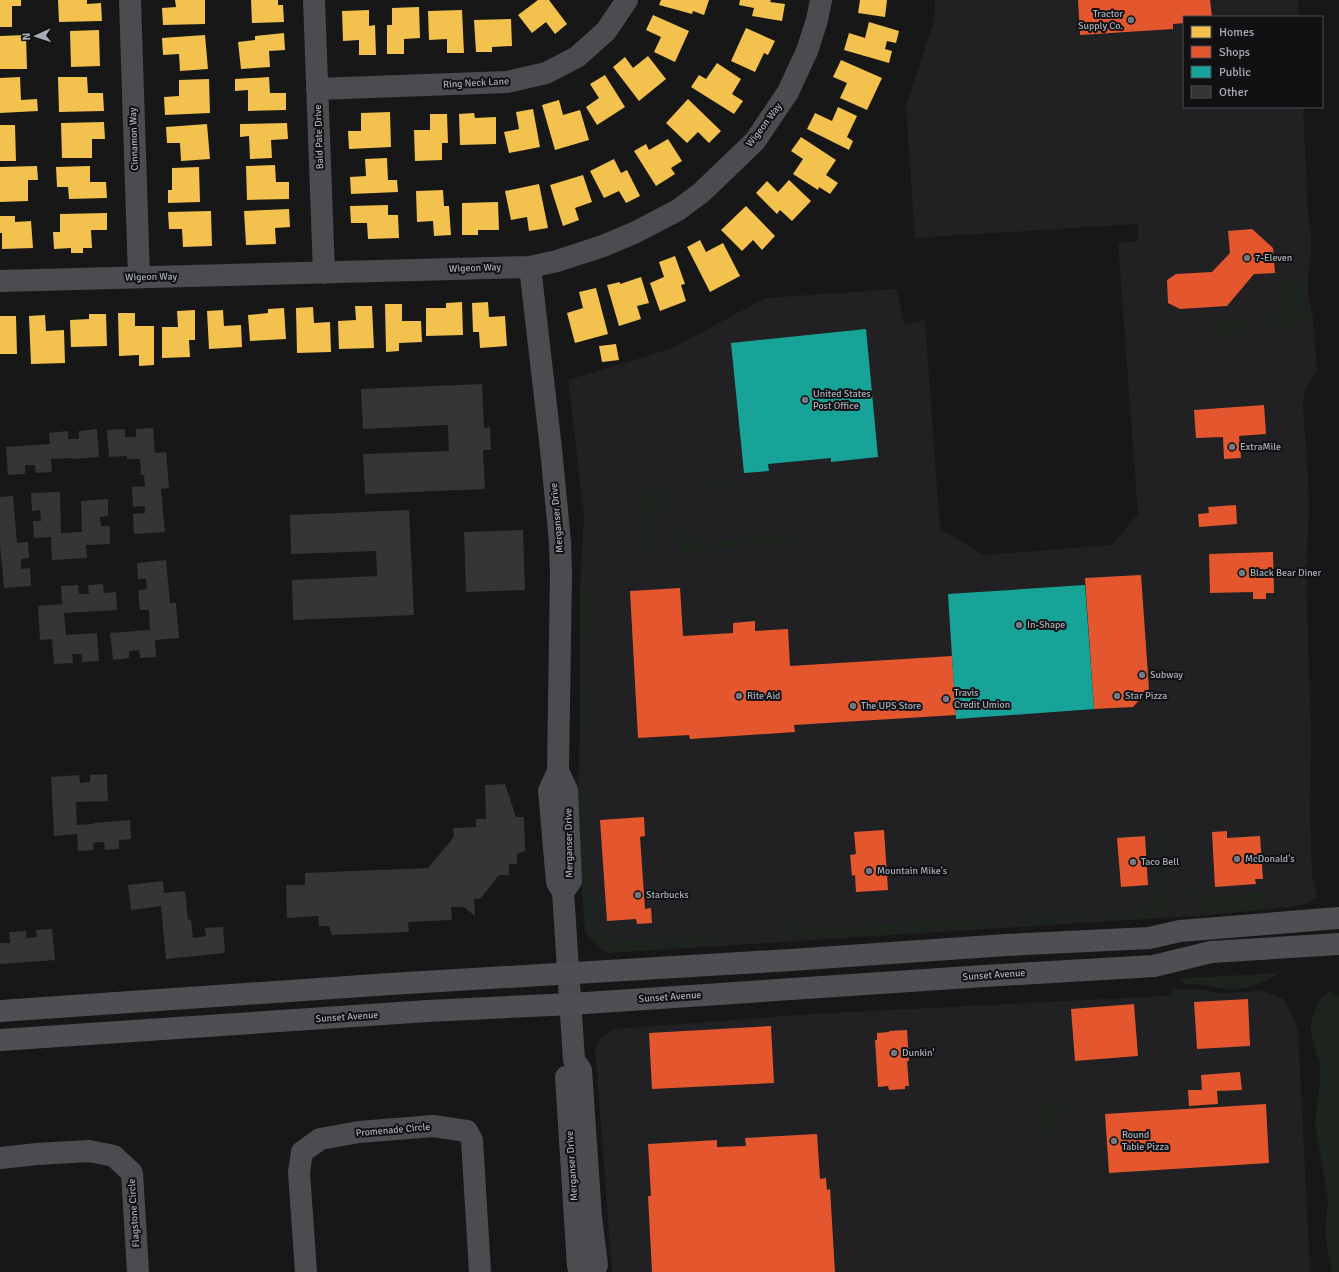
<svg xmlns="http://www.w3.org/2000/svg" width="1339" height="1272" font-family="Signika,sans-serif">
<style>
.built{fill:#212123}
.green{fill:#1d241e}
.homes{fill:#f2c14e}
.shops{fill:#e4572e}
.public{fill:#17a398}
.building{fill:#353536}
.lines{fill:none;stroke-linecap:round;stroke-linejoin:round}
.minor{stroke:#4b4c50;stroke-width:22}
.major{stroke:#4d4f52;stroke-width:22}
.poi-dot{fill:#757880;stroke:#111113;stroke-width:1.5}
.labels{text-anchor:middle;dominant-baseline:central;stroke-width:4;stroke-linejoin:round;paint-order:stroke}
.poi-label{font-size:10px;fill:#a8adb8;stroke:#111113;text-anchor:start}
.street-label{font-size:10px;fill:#a8adb8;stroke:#111113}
</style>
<rect width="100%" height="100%" fill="#171717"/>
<path class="built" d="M935 0H1298V17H1184V107H1303L1308 216 1311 231V251L1308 280V294L1313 318 1317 370 1304 393 1303 408 1308 475 1309 509 1306 575 1311 732 1310 814 1312 876 1318 897 1305 904 1290 907 1209 915 608 953 600 948 587 935 585 930 582 895 578 799 580 728V589L584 516 568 380 667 350 682 343 765 298 897 289 904 324 925 320 940 529 984 555 1112 545 1138 514 1118 243 1138 241V224L915 238 906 107 934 20Z
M1264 991 1284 999 1298 1028 1310 1272H612L595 1047 603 1035 614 1029 811 1014Z"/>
<path class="green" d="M1307 275C1305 283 1303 290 1304 298 1305 305 1310 309 1308 317L1311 319C1299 327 1287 329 1274 329L1265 320 1267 316 1281 315 1277 278Z
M1247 318 1250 322 1247 333 1218 335 1217 334 1216 322 1217 320Z
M734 481V486L665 492 667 512 656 513 660 551 648 552 642 491Z
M693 527 694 543 796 534 797 542 680 553 677 529Z
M596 590 598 634 585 635 589 732 584 730 581 727V592L583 591Z
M586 788 594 922 608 938 620 940 714 937V946L609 952 586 933 578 789Z
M1160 830 1163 832 1167 898C1167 906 1165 912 1160 917L1122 919V910C1143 909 1151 908 1159 887L1154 834Z
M1190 885 1200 892 1209 896 1265 891 1266 909 1208 913C1196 909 1192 897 1190 885Z
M1022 906H1025L1026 916 1069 914V923L1030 925C1023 922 1018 913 1022 906Z
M985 908H987L989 912 982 927 980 928 793 940 787 924 790 918 793 920 801 929 984 918V910Z
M1118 911V920L1073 922V913L1100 918Z
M1280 973C1263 982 1246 991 1226 989 1212 987 1200 982 1186 985L1179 980 1186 978Z
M1172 989 1206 990 1221 995 1175 998 1171 995Z
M1330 991 1339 997V1272H1331V1266L1326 1241V1223L1328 1199 1315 1124 1320 1081V1065L1311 1033V1023L1316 1009 1321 998Z
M826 1069 827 1087 826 1091 822 1093H809V1088L821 1087V1073Z
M1069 1105 1044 1139 1041 1140 1040 1109C1047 1103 1060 1105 1069 1105Z"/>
<path class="homes" d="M0 0H21V6H12V27H0Z
M58 0H87V4L101 3 102 21 59 22Z
M175 0H205V24L163 25 162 8 176 7Z
M251 0H278V5H283L284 22 252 23Z
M538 0H549L567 24 555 34 546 22 532 33 518 15Z
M661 0H709L704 15 693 11 692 14 659 5Z
M740 0H771L770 2 785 4 782 21 752 16 754 8 739 5Z
M860 0H887L885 17 858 13Z
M419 7 420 38 404 39V54H387V25H392V8Z
M369 10V26L375 25 376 55H359V40L343 41 342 11Z
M462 10 464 53H447V39L429 40 428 11Z
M653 15 689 31 675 62 654 52 661 37 646 30Z
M511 19 512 46 492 47V52H476L474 20Z
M869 22 899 31 896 43 887 41 885 49 892 51 889 63 844 50 849 33 865 38Z
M746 28 775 41 768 55 764 53 755 72 731 61Z
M99 30 100 66 71 67 70 31Z
M284 33 285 50 269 51 270 67 241 69 238 42 255 40V36Z
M26 35 27 69H0V36Z
M205 35 208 69 180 71 179 54 163 55 162 38Z
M648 56 666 79 639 101 613 67 625 57 633 68Z
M841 60 882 78 867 110 840 98 847 83 833 77Z
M717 63 741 79 732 94 743 101 734 114 691 87 699 75 706 79Z
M605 75 625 107 597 125 586 107 599 98 590 84Z
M20 77 21 100 37 99 38 111 0 113V78Z
M58 77H87L88 93H103L104 111 59 112Z
M269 77 270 93H286V110L248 111V90L235 91V79Z
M209 79 210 113 165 115 164 97 179 96V80Z
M688 99 721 131 709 143 698 132 687 143 666 123Z
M559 100 563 115 580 110 589 140 555 150 542 105Z
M838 107 857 116 847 137 853 141 849 150 807 129 815 113 832 121Z
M533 109 540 147 509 153 504 132 519 129 516 112Z
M390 112 391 147 349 149 348 131H361V113Z
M474 113 475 118 496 117V144L460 145 459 114Z
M430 114H447L448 143H442V160L415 161 414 130H430Z
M104 122 105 139H92V158H62L61 123Z
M287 123 288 139 271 140 272 158 250 159 249 136 240 137V124Z
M207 124 210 159 181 161 180 143H167L166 127Z
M0 125H15L16 161H0Z
M801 137 836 160 826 175 838 183 830 194 819 187 818 190 793 174 803 159 791 151Z
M668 139 682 161 671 168 675 174 656 186 634 151 646 144 649 150Z
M387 158 388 180H397L398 192 351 194 350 177 366 176 365 159Z
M614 159 621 173 627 170 640 196 626 203 619 191 604 198 590 171Z
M275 165 276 182H289V199L247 200 246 166Z
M37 166 38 180H28V201L0 202V167Z
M90 166V182H106L107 198 69 199 68 187H57L56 167Z
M199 167 200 202 168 203V190H172V168Z
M583 175 592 202 575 208 579 220 563 226 550 185Z
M789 180 811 201 792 221 780 210 777 214 756 193 767 181 778 192Z
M539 184 548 228 529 231 527 217 511 220 505 191Z
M443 190 444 206H449L451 235 434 236 433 221 417 222 416 191Z
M498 202 499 230H478V235H462V203Z
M388 205V215H398L399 238 368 239 367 223H351L350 206Z
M746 206 775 236 762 250 753 240 742 251 721 230Z
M289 209 290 227 275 228 276 244 246 245 244 211Z
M211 211 212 246 183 247 182 229H169L168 212Z
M107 213V230H91L92 248H83V253H71V248L54 249 53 232H60V214Z
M0 216H15V222L31 221 33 248 2 249V233H0Z
M700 240 706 252 723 243 740 276 710 292 687 247Z
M675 256 685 284 681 285 686 301 660 311 650 283 664 277 659 262Z
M641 277 649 303 637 306 641 319 619 326 607 285 620 282V284Z
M596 288 608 334 575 343 567 313 583 308 579 292Z
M462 302 463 335 426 336V308H446V303Z
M488 302 489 317 505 316 507 346 480 348 479 332H473L472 303Z
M385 304H402V321H421L422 342 399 343V351L386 352Z
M355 306H372L374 348 339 349 338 321 356 320Z
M313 307 314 323 330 322 331 352 297 353 296 308Z
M284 308 286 339 250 341 248 315 268 313V309Z
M195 310V340H189L190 357 162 358V327H178L177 311Z
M223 310 224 326 241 325 242 347 209 349 207 311Z
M118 313H135V326H154V365L139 366V355L119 356Z
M89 314H106L107 346 71 347 70 320 89 319Z
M45 315 46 331 64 330 65 363 31 364 29 316Z
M0 316H16L17 354H0Z
M616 344 619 360 602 362 599 346Z"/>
<path class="shops" d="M1078 0H1210L1212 17H1184V23L1173 24V29L1080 35Z
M1252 229 1273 248 1275 273 1254 274 1227 306 1180 309 1168 303 1167 280 1176 274 1212 272 1230 253 1228 231Z
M1264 405 1266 434 1239 436 1241 458 1224 459 1223 437 1196 438 1194 410Z
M1236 505 1237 524 1199 527 1198 514 1209 513 1208 507Z
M1273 552 1274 593H1266V599H1253V592L1210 593 1209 554Z
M1141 575 1149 689 1133 707 1094 709 1085 578Z
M680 588 683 636 733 633V623L755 621V631L788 629 790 666 952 656 956 715 794 725 795 732 690 739 689 735 638 738 630 591Z
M644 817 645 836 640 837 645 909 651 908 652 923 637 924 636 919 607 921 600 820Z
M884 830 888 890 856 892 855 875 852 876 850 855 856 854 854 832Z
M1227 831V838L1260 836 1263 879H1255L1256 884 1215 887 1212 832Z
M1145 836 1148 885 1121 887 1117 838Z
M1248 999 1250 1046 1197 1049 1194 1002Z
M1134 1004 1138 1056 1075 1061 1071 1009Z
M771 1026 774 1083 652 1089 649 1033Z
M907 1030 909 1061H907L909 1086H905V1089L889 1090 888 1086 878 1087 875 1040H877V1033L889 1032V1031Z
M1240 1072 1242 1090 1217 1091 1218 1104 1189 1106 1188 1090H1202L1201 1075Z
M1266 1104 1269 1163 1109 1173 1105 1114Z
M817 1134 820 1179 826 1178 827 1190 830 1189 835 1272H652L648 1196H651L648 1144 717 1140V1147L746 1146 745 1138Z"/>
<path class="public" d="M866 329 878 457 831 462V458L768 464 769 471 744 473 731 343Z
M1085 585 1094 709 956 719 948 594Z"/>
<path class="building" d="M482 384 484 428 490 427 491 450H483L485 489 365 494 363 454 449 451 448 425 363 429 361 389Z
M153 428 155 453 166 452 169 488 161 489 165 532 134 534 133 514 145 513V506L133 507 132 487 145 486 144 475H141L140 459H127V456L109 457 107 430 125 429V437H136V429Z
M97 429 99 457 71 459V458L51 459 52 472 36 473 35 465H25V474L8 475 6 447 50 444 49 433 68 431V439H79V431Z
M60 492 61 533 82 532 81 501 108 499V516L100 517 101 526H110V544L86 545 87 558 52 560 51 537 34 538 33 521H41L40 510 32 511 31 493Z
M13 496 17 543 28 542 29 558 21 559V569L30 568 31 586 4 588 0 545V497Z
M409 510 414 615 293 620 292 580 377 576 376 551 291 554 290 515Z
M523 530 525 590 466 592 464 532Z
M166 560 170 603H176L179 638 155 640 156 657 140 658 139 650 129 651V658L113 660 110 633 150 630 149 610H140L138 590 147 589 146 579H138L137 563Z
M103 584 104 593 116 592 117 610 64 613 66 635 97 633 99 661 82 662V654H72L73 663 54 664 52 639 40 640 38 606 62 604 61 586 78 585 79 594H89L88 585Z
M107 774 108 801 76 802 77 825 93 824V823L130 820 131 839 119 840V849L105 850 104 842 93 843 94 850 78 851 77 834 54 836 51 777 79 775 80 783 90 782V775Z
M505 784 516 817H524L525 851 517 854V864H509V875H499L481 898 474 899 475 916 464 907H451L452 920 408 922 409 932 332 935 329 926H319L318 916 287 918 286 885H305V873L428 868 454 837 453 828 476 827V819H486L485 785Z
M163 881 164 893 185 891 188 920 191 919 193 938 206 936 205 928 223 927 225 953 166 959 161 906 131 910 128 885Z
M52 929 55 960 0 964V943H10L9 932 26 931V938L37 937 36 930Z"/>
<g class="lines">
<path class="minor" d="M130 0 139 277
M314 0 324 273
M317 89 507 82 546 73 577 57 606 31 627 0
M530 267 551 449 560 542 561 573 558 771 549 791 557 882 563 892 574 1060 581 1070 591 1217 597 1265 593 1272
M0 281 530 267 557 261 603 246 634 233 678 210 702 192 755 141 788 92 807 51 817 20 821 0
M558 771 567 790 571 881 566 888
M566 1077 578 1266 583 1272
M0 1158 37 1154 89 1151 114 1156 132 1173 138 1272
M306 1272 299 1172 302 1152 320 1139 359 1132 433 1126 467 1131 472 1140 480 1272"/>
<path class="major" d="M0 1011 390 984 791 960 1006 945 1149 938 1180 931 1339 918
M0 1040 428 1011 571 1004 984 976 1154 966 1211 952 1339 944"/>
</g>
<g class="poi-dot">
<circle cx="1131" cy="20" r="4"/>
<circle cx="1247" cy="258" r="4"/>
<circle cx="805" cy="400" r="4"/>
<circle cx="1232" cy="447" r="4"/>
<circle cx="1242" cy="573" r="4"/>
<circle cx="1019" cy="625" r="4"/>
<circle cx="1142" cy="675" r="4"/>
<circle cx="739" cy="696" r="4"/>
<circle cx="1117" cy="696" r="4"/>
<circle cx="946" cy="699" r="4"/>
<circle cx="853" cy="706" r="4"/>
<circle cx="1237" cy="859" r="4"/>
<circle cx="1133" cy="862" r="4"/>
<circle cx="869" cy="871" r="4"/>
<circle cx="638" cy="895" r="4"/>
<circle cx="894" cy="1053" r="4"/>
<circle cx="1114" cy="1141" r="4"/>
</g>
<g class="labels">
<g class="poi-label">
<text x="1123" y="14" text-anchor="end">Tractor<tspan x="1123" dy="12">Supply Co.</tspan></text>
<text x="1255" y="258">7-Eleven</text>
<text x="813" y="394">United States<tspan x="813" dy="12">Post Office</tspan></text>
<text x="1240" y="447">ExtraMile</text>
<text x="1250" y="573">Black Bear Diner</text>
<text x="1027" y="625">In-Shape</text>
<text x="1150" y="675">Subway</text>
<text x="954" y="693">Travis<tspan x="954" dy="12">Credit Umion</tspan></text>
<text x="747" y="696">Rite Aid</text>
<text x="1125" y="696">Star Pizza</text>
<text x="861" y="706">The UPS Store</text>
<text x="1245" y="859">McDonald's</text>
<text x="1141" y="862">Taco Bell</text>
<text x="877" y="871">Mountain Mike's</text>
<text x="646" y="895">Starbucks</text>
<text x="902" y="1053">Dunkin'</text>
<text x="1122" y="1135">Round<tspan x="1122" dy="12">Table Pizza</tspan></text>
</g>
<g class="street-label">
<text transform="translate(476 83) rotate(-3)">Ring Neck Lane</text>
<text transform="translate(764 125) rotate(-53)">Wigeon Way</text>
<text transform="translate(319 137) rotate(-92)">Bald Pate Drive</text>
<text transform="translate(134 139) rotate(-92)">Cinnamon Way</text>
<text transform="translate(475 268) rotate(-2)">Wigeon Way</text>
<text transform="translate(151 277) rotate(-1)">Wigeon Way</text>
<text transform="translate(557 518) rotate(-95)">Merganser Drive</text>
<text transform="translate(569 843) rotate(-91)">Merganser Drive</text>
<text transform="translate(994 975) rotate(-4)">Sunset Avenue</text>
<text transform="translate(670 997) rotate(-4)">Sunset Avenue</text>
<text transform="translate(347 1017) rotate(-4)">Sunset Avenue</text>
<text transform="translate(393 1130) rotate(-5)">Promenade Circle</text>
<text transform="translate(572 1166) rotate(-94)">Merganser Drive</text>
<text transform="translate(134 1213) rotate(-94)">Flagstone Circle</text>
</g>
</g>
<rect x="1183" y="16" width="140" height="92" fill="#111113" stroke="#4d4f55"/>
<rect x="1191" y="26" width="20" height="12" fill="#f2c14e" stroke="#4d4f55"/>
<text x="1219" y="36" font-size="12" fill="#a8adb8">Homes</text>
<rect x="1191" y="46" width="20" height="12" fill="#e4572e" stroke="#4d4f55"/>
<text x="1219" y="56" font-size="12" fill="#a8adb8">Shops</text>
<rect x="1191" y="66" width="20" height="12" fill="#17a398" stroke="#4d4f55"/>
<text x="1219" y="76" font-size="12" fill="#a8adb8">Public</text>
<rect x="1191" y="86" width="20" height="12" fill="#353536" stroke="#4d4f55"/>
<text x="1219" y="96" font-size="12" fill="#a8adb8">Other</text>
<g transform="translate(36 36) rotate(267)" stroke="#111113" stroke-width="3" paint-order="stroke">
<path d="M0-3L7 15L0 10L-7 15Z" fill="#a8adb8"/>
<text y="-6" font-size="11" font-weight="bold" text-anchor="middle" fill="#a8adb8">N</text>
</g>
</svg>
